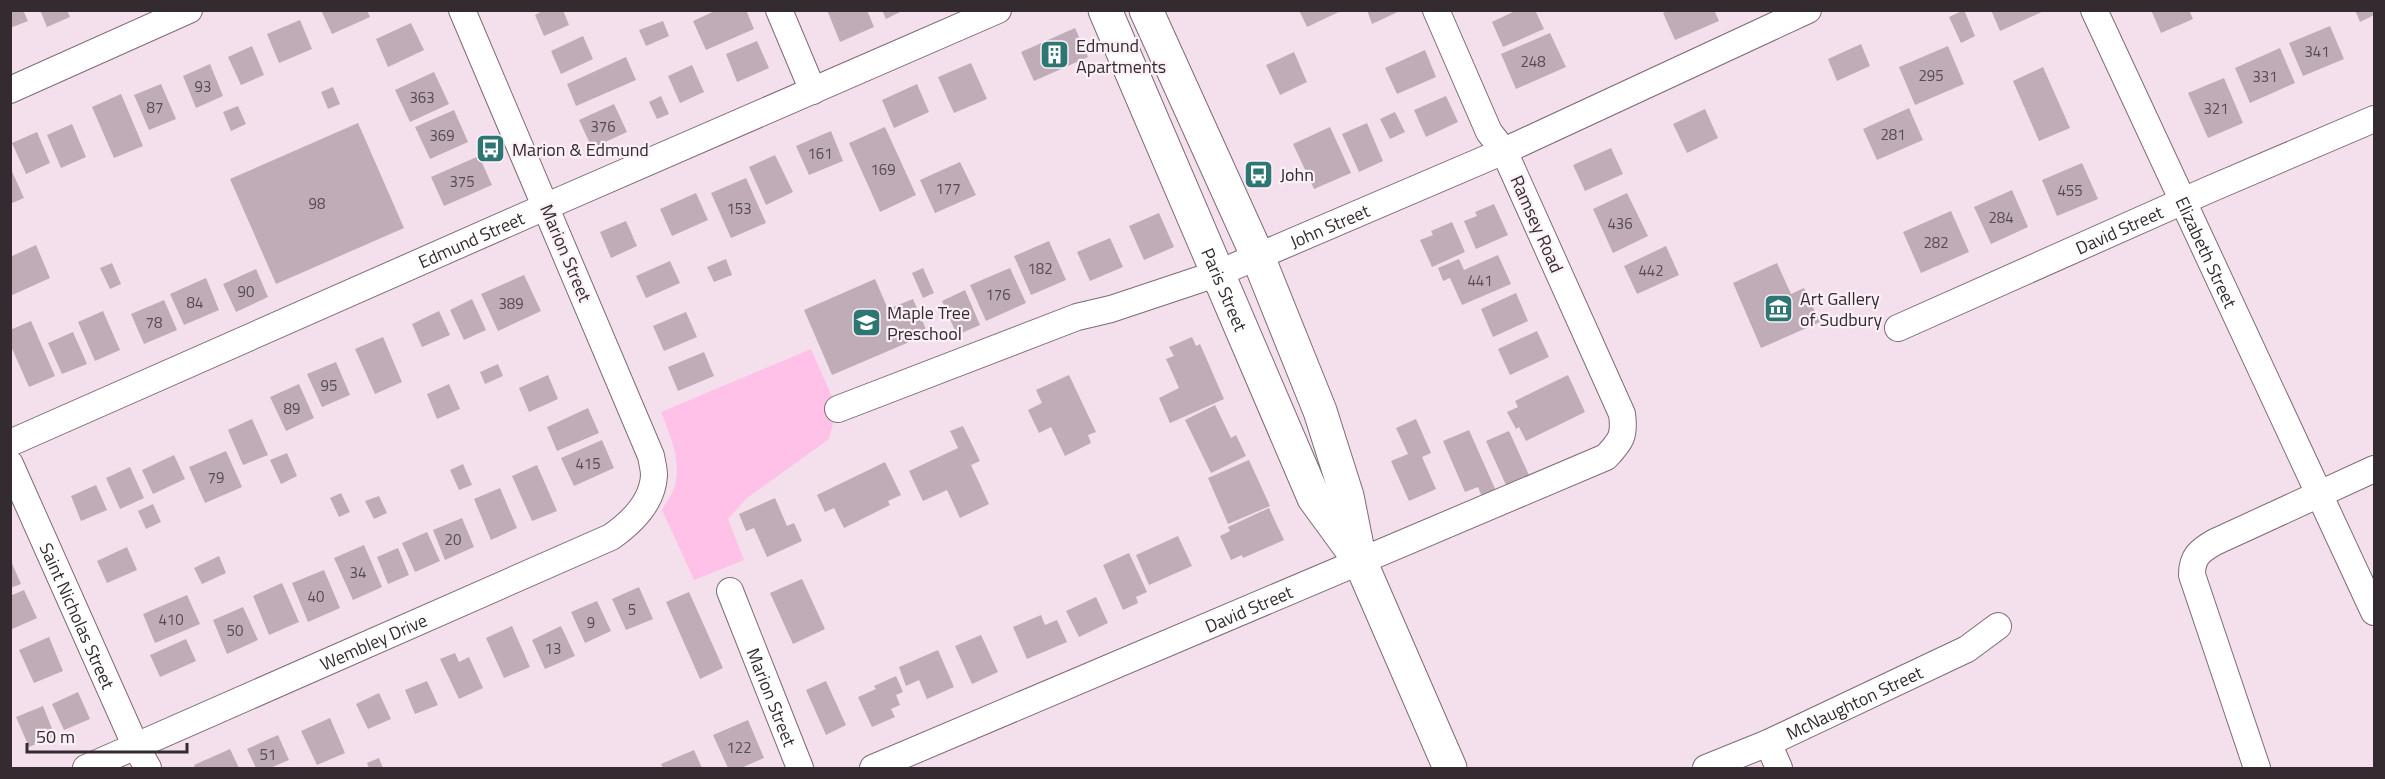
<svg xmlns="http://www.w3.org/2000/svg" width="2385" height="779" font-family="'Titillium Web',sans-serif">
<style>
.green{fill:#ffc1e8}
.building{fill:#bfacb7}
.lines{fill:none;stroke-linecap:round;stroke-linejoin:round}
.minor-casing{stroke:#7d6b76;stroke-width:28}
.major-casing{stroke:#7d6b76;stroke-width:35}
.minor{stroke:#fff;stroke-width:26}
.major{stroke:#fff;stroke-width:33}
.labels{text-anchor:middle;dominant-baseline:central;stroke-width:4.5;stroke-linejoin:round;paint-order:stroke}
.number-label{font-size:15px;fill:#564b52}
.poi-label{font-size:18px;fill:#332b30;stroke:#fcf0f7;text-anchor:start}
.street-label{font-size:18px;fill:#332b30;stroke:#fcf0f7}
</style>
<rect width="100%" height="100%" fill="#f4e0ec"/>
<path class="green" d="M811 349 837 408 829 439 747 498 728 519 744 560 694 580 662 510C667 501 675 490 676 480 680 457 669 433 661 412Z"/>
<path class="building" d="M10 10H23L28 21 10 28Z
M40 10H67L70 17 47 27Z
M321 10H367L370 17 332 34Z
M544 10H563L569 25 544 36 535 15Z
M717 10H746L754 29 706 50 693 21Z
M827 10H867L874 27 840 42Z
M882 10H904L886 19Z
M1299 10H1343L1307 27Z
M1367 10H1402L1372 24Z
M1517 10H1535L1544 29 1503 47 1492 22Z
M1669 10H1714L1719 21 1675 40 1663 13Z
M1964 10 1975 36 1961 43 1949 17Z
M1991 10H2046L2000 31Z
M2151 10H2189L2193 19 2161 33Z
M2355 10H2374V15L2360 22Z
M300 20 312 49 279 63 267 34Z
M663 21 669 36 646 46 639 30Z
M411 23 424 50 388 67 376 39Z
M2330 26 2344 59 2303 76 2289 43Z
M1075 28 1088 57 1034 81 1021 52Z
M1550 33 1566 67 1516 89 1501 54Z
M583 36 593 59 561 74 551 51Z
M757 41 769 68 737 82 726 54Z
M1861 44 1870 66 1837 81 1828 59Z
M252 46 264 75 241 85 228 57Z
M1948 46 1964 84 1915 105 1899 67Z
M2280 48 2295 83 2250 103 2235 68Z
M1425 50 1436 77 1397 94 1385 68Z
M1294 52 1307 82 1280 95 1266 65Z
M626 57 636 80 576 106 567 84Z
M971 63 987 99 954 113 938 77Z
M210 64 223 96 196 108 183 76Z
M692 65 704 92 680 103 668 76Z
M2043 67 2070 128 2039 141 2013 81Z
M434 72 449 104 410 122 395 90Z
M2224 78 2243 123 2208 138 2188 93Z
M161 84 176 119 149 130 134 95Z
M917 84 929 112 894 128 882 100Z
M333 87 340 104 328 109 321 92Z
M121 94 143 146 114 158 92 107Z
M661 96 669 114 657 119 649 102Z
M1446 96 1458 122 1426 137 1414 110Z
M614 104 627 132 592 148 579 120Z
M238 106 246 124 231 131 223 112Z
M1909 108 1923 140 1877 160 1863 129Z
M1705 109 1718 138 1687 153 1673 124Z
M454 110 468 142 430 159 415 127Z
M1395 112 1405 132 1390 139 1380 119Z
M358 123 404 228 276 284 230 179Z
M1367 123 1383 161 1359 172 1342 134Z
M72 124 86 157 61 168 47 135Z
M885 127 916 195 880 212 849 143Z
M1330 127 1351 173 1314 189 1293 144Z
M831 131 843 161 809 175 796 146Z
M37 132 50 163 26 174 12 143Z
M1611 148 1623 174 1585 191 1573 165Z
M775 155 793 192 766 205 749 167Z
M479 156 492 185 444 206 431 177Z
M960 162 976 195 935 213 920 180Z
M2082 163 2098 199 2057 216 2042 180Z
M10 167 24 198 10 204Z
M746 178 766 223 731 238 711 193Z
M2012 190 2028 227 1991 244 1974 207Z
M696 193 708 220 672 236 660 209Z
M1627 193 1648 236 1613 253 1593 209Z
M1494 204 1508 235 1476 249 1464 221 1477 216 1475 212Z
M1951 211 1969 252 1921 273 1903 232Z
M1159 213 1174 247 1144 260 1129 226Z
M626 221 637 246 611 258 600 232Z
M1452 222 1465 252 1432 267 1420 240 1433 235 1431 231Z
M1110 238 1123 267 1090 281 1077 252Z
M1049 241 1066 280 1031 295 1014 256Z
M36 245 50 278 10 296V257Z
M1666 246 1679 275 1637 294 1624 266Z
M1498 255 1511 284 1462 305 1450 278 1443 281 1438 268 1459 259 1464 270Z
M726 259 732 275 714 282 707 267Z
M670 261 680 283 646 298 636 276Z
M112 263 121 284 110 289 100 268Z
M1777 263 1791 294 1804 288 1820 322 1761 348 1733 283Z
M923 268 934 293 923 298 912 273Z
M1010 268 1026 303 986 321 970 285Z
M256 269 268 297 236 312 223 284Z
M524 275 541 311 498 331 481 294Z
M206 278 219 310 184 325 170 294Z
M875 279 888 309 913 299 928 334 832 375 804 310Z
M965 290 980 325 957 335 942 301Z
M1516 293 1528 321 1493 337 1481 309Z
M472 299 486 330 464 340 450 310Z
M164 300 177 330 144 344 131 314Z
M103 311 120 350 95 361 78 322Z
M439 311 450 335 422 347 412 324Z
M686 312 697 337 664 351 653 326Z
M31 321 55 376 29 387 10 344V330Z
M1537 331 1549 357 1510 375 1498 349Z
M73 332 87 364 62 374 48 343Z
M383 337 402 382 375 394 355 349Z
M1192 337 1196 346 1200 344 1224 399 1170 423 1159 398 1179 388 1166 359 1174 356 1169 347Z
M704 352 714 376 678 391 668 367Z
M336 362 350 395 322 407 307 374Z
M498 364 503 376 485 384 480 372Z
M548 375 558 399 529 412 519 388Z
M1069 375 1096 432 1088 435 1091 443 1065 456 1051 427 1039 433 1028 410 1042 403 1036 390Z
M1568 375 1585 412 1526 441 1519 427 1516 429 1507 412 1518 407 1515 401Z
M299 384 314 418 286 431 270 397Z
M449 384 460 409 437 419 427 394Z
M1215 405 1231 438 1236 435 1246 456 1211 473 1185 420Z
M588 408 599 433 557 451 547 427Z
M252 419 268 455 243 465 228 430Z
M1416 419 1431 453 1422 457 1436 489 1409 501 1391 461 1408 454 1396 428Z
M963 426 980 461 971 465 989 504 960 518 947 490 923 501 909 471 958 448 950 431Z
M1469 430 1496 491 1482 497 1478 487 1465 492 1443 441Z
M1509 431 1529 475 1506 485 1486 441Z
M602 440 614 468 574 486 561 458Z
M226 451 242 487 205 503 189 467Z
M287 453 297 476 281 484 270 460Z
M174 455 185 479 153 494 142 470Z
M1249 460 1270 506 1228 524 1208 478Z
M885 462 901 495 888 501 890 505 844 528 834 508 825 512 817 495Z
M463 464 472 485 459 490 450 470Z
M537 465 557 511 532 521 512 476Z
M130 467 144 498 120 509 106 478Z
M96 485 107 510 81 521 71 496Z
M500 488 517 528 491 540 474 499Z
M341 493 350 512 339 517 330 498Z
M379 496 387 513 374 519 365 501Z
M775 498 787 526 794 523 802 541 767 557 754 528 746 531 739 514Z
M153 504 161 522 146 529 138 511Z
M1269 508 1284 540 1243 558 1242 555 1231 560 1220 536 1230 531 1228 527Z
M462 518 474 547 445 560 433 530Z
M427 532 440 561 415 572 402 543Z
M1178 536 1192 566 1149 585 1136 555Z
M364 545 382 587 353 600 334 558Z
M127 547 137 570 107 583 97 561Z
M398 548 409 575 388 584 377 557Z
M1129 553 1147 592 1136 597 1138 603 1123 610 1103 565Z
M219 556 226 573 202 584 194 568Z
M10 559 21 584 10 588Z
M324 570 340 608 308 622 292 583Z
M802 579 825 629 793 644 770 593Z
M282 583 299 622 269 635 253 596Z
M639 587 653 619 626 630 612 599Z
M24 590 37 618 10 630V596Z
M689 592 723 668 700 679 666 602Z
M187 595 200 624 155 643 143 614Z
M1096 597 1108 623 1079 637 1066 611Z
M597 601 611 631 585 643 571 612Z
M243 607 258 640 227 654 213 620Z
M1041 615 1045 625 1057 620 1067 642 1027 659 1013 627Z
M512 626 530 667 504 678 486 638Z
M561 626 575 656 545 669 532 640Z
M981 635 998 672 972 684 955 646Z
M49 637 63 671 34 683 19 650Z
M186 639 196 661 160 677 150 655Z
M938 650 954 687 927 699 919 680 906 686 899 667Z
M455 653 459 662 469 657 483 688 459 699 440 659Z
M896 676 903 692 896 695 900 705 891 709 895 717 872 727 858 697 876 689 874 686Z
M427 681 438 705 415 714 405 690Z
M826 681 846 725 826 735 806 690Z
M78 692 90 719 64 730 52 704Z
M379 693 391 719 368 729 356 704Z
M43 706 55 736 29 747 16 717Z
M330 718 345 753 317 765 301 731Z
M748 720 764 758 741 768H728L713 735Z
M278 735 289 760 270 768H256L247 749Z
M230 749 239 768H195L194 765Z
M694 750 702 768H663L661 764Z
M379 758 383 768H369L367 763Z"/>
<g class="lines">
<defs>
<g id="minor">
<path d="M779 10 813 91"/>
<path id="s1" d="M2094 10 2374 612"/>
<path d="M10 90 189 10"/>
<path id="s2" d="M1898 328 2208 190 2374 119"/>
<path id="s3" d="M838 409 1077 317 1111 309 1219 273 1504 151 1808 10"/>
<path id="s4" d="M10 443 547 206 998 10"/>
<path id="s5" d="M10 464 136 747 148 768"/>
<path id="s6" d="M730 591 800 768"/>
<path d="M1768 743 1779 768"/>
<path id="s7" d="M86 768 611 537C631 523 653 502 654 475 654 469 652 462 651 456L462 10"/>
<path id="s8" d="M873 768 1606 457C1621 441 1625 436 1622 414L1504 151 1489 132 1436 10"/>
<path id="s9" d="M1706 768 1768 743 1967 649 1998 626"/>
<path d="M2257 768 2192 575C2192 557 2199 551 2215 542L2374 469"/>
</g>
<g id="major">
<path id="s10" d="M1105 10 1314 498 1360 561 1450 768"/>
<path d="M1146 10 1258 257 1320 411 1347 496 1358 551"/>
</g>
</defs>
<use href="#minor" class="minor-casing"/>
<use href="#major" class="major-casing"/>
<use href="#minor" class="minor"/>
<use href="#major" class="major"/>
</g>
<defs>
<symbol id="building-square" viewBox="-11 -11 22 22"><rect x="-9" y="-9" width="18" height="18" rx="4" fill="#2d7673" stroke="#fcf0f7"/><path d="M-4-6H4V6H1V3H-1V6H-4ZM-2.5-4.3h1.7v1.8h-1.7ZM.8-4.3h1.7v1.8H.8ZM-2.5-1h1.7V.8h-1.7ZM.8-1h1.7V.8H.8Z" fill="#fff"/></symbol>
<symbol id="bus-square" viewBox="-11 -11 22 22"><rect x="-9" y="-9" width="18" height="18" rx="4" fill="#2d7673" stroke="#fcf0f7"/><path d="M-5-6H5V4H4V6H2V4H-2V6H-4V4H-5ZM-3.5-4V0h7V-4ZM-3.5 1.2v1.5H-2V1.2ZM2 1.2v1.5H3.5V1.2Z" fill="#fff"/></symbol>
<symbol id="museum-square" viewBox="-11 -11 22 22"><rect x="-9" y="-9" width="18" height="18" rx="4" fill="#2d7673" stroke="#fcf0f7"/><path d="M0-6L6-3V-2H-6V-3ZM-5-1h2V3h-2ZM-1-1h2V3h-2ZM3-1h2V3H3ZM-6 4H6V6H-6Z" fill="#fff"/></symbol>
<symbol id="school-square" viewBox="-11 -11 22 22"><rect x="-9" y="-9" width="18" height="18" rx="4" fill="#2d7673" stroke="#fcf0f7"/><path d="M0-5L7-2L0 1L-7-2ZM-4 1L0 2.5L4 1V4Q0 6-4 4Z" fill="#fff"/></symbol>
</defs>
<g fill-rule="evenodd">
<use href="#building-square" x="1038" y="38" width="33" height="33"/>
<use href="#bus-square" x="474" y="132" width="33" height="33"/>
<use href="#bus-square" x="1242" y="158" width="33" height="33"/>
<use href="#museum-square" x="1762" y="292" width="33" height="33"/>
<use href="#school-square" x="850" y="306" width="33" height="33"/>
</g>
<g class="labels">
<g class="number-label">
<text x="2317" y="51">341</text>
<text x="1533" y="61">248</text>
<text x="1931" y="75">295</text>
<text x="2265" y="76">331</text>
<text x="203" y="86">93</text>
<text x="422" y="97">363</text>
<text x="155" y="107">87</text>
<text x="2216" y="108">321</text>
<text x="603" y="126">376</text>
<text x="1893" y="134">281</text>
<text x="442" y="135">369</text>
<text x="820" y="153">161</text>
<text x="883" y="169">169</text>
<text x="462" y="181">375</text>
<text x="948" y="188">177</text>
<text x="2070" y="190">455</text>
<text x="317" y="203">98</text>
<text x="739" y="208">153</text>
<text x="2001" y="217">284</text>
<text x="1620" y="223">436</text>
<text x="1936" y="242">282</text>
<text x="1040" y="268">182</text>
<text x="1651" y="270">442</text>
<text x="1480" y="280">441</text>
<text x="246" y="291">90</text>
<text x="998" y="294">176</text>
<text x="195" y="302">84</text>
<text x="511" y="303">389</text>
<text x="154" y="322">78</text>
<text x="329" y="385">95</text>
<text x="292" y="408">89</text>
<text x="588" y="463">415</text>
<text x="216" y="477">79</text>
<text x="453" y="539">20</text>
<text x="358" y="572">34</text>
<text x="316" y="596">40</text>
<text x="632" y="609">5</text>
<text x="171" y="619">410</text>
<text x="591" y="622">9</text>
<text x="235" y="630">50</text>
<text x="553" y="648">13</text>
<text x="739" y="747">122</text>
<text x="268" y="754">51</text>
</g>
<g class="poi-label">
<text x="1076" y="45">Edmund<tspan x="1076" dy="21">Apartments</tspan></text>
<text x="512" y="149">Marion &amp; Edmund</text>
<text x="1280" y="174">John</text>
<text x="1800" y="298">Art Gallery<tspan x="1800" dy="21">of Sudbury</tspan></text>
<text x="887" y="312">Maple Tree<tspan x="887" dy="21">Preschool</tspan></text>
</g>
<g class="street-label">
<text transform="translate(1537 224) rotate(66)">Ramsey Road</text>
<text stroke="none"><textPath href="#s3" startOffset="525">John Street</textPath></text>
<text stroke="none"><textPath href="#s2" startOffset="242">David Street</textPath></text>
<text stroke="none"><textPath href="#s4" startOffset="504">Edmund Street</textPath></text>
<text transform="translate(566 253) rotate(67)">Marion Street</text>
<text stroke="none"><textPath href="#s1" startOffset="267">Elizabeth Street</textPath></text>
<text stroke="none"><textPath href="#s10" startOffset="304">Paris Street</textPath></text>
<text stroke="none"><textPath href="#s8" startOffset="408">David Street</textPath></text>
<text stroke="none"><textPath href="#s5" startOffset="166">Saint Nicholas Street</textPath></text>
<text stroke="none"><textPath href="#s7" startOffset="314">Wembley Drive</textPath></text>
<text stroke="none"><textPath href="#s6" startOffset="114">Marion Street</textPath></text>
<text stroke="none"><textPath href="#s9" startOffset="162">McNaughton Street</textPath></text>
</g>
</g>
<rect width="2385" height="779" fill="none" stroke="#332b30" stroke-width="24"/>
<path d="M27 743v9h160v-9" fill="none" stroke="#332b30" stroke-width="3"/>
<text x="36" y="743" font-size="18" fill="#332b30" stroke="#fcf0f7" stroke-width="4.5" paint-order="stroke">50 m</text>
</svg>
